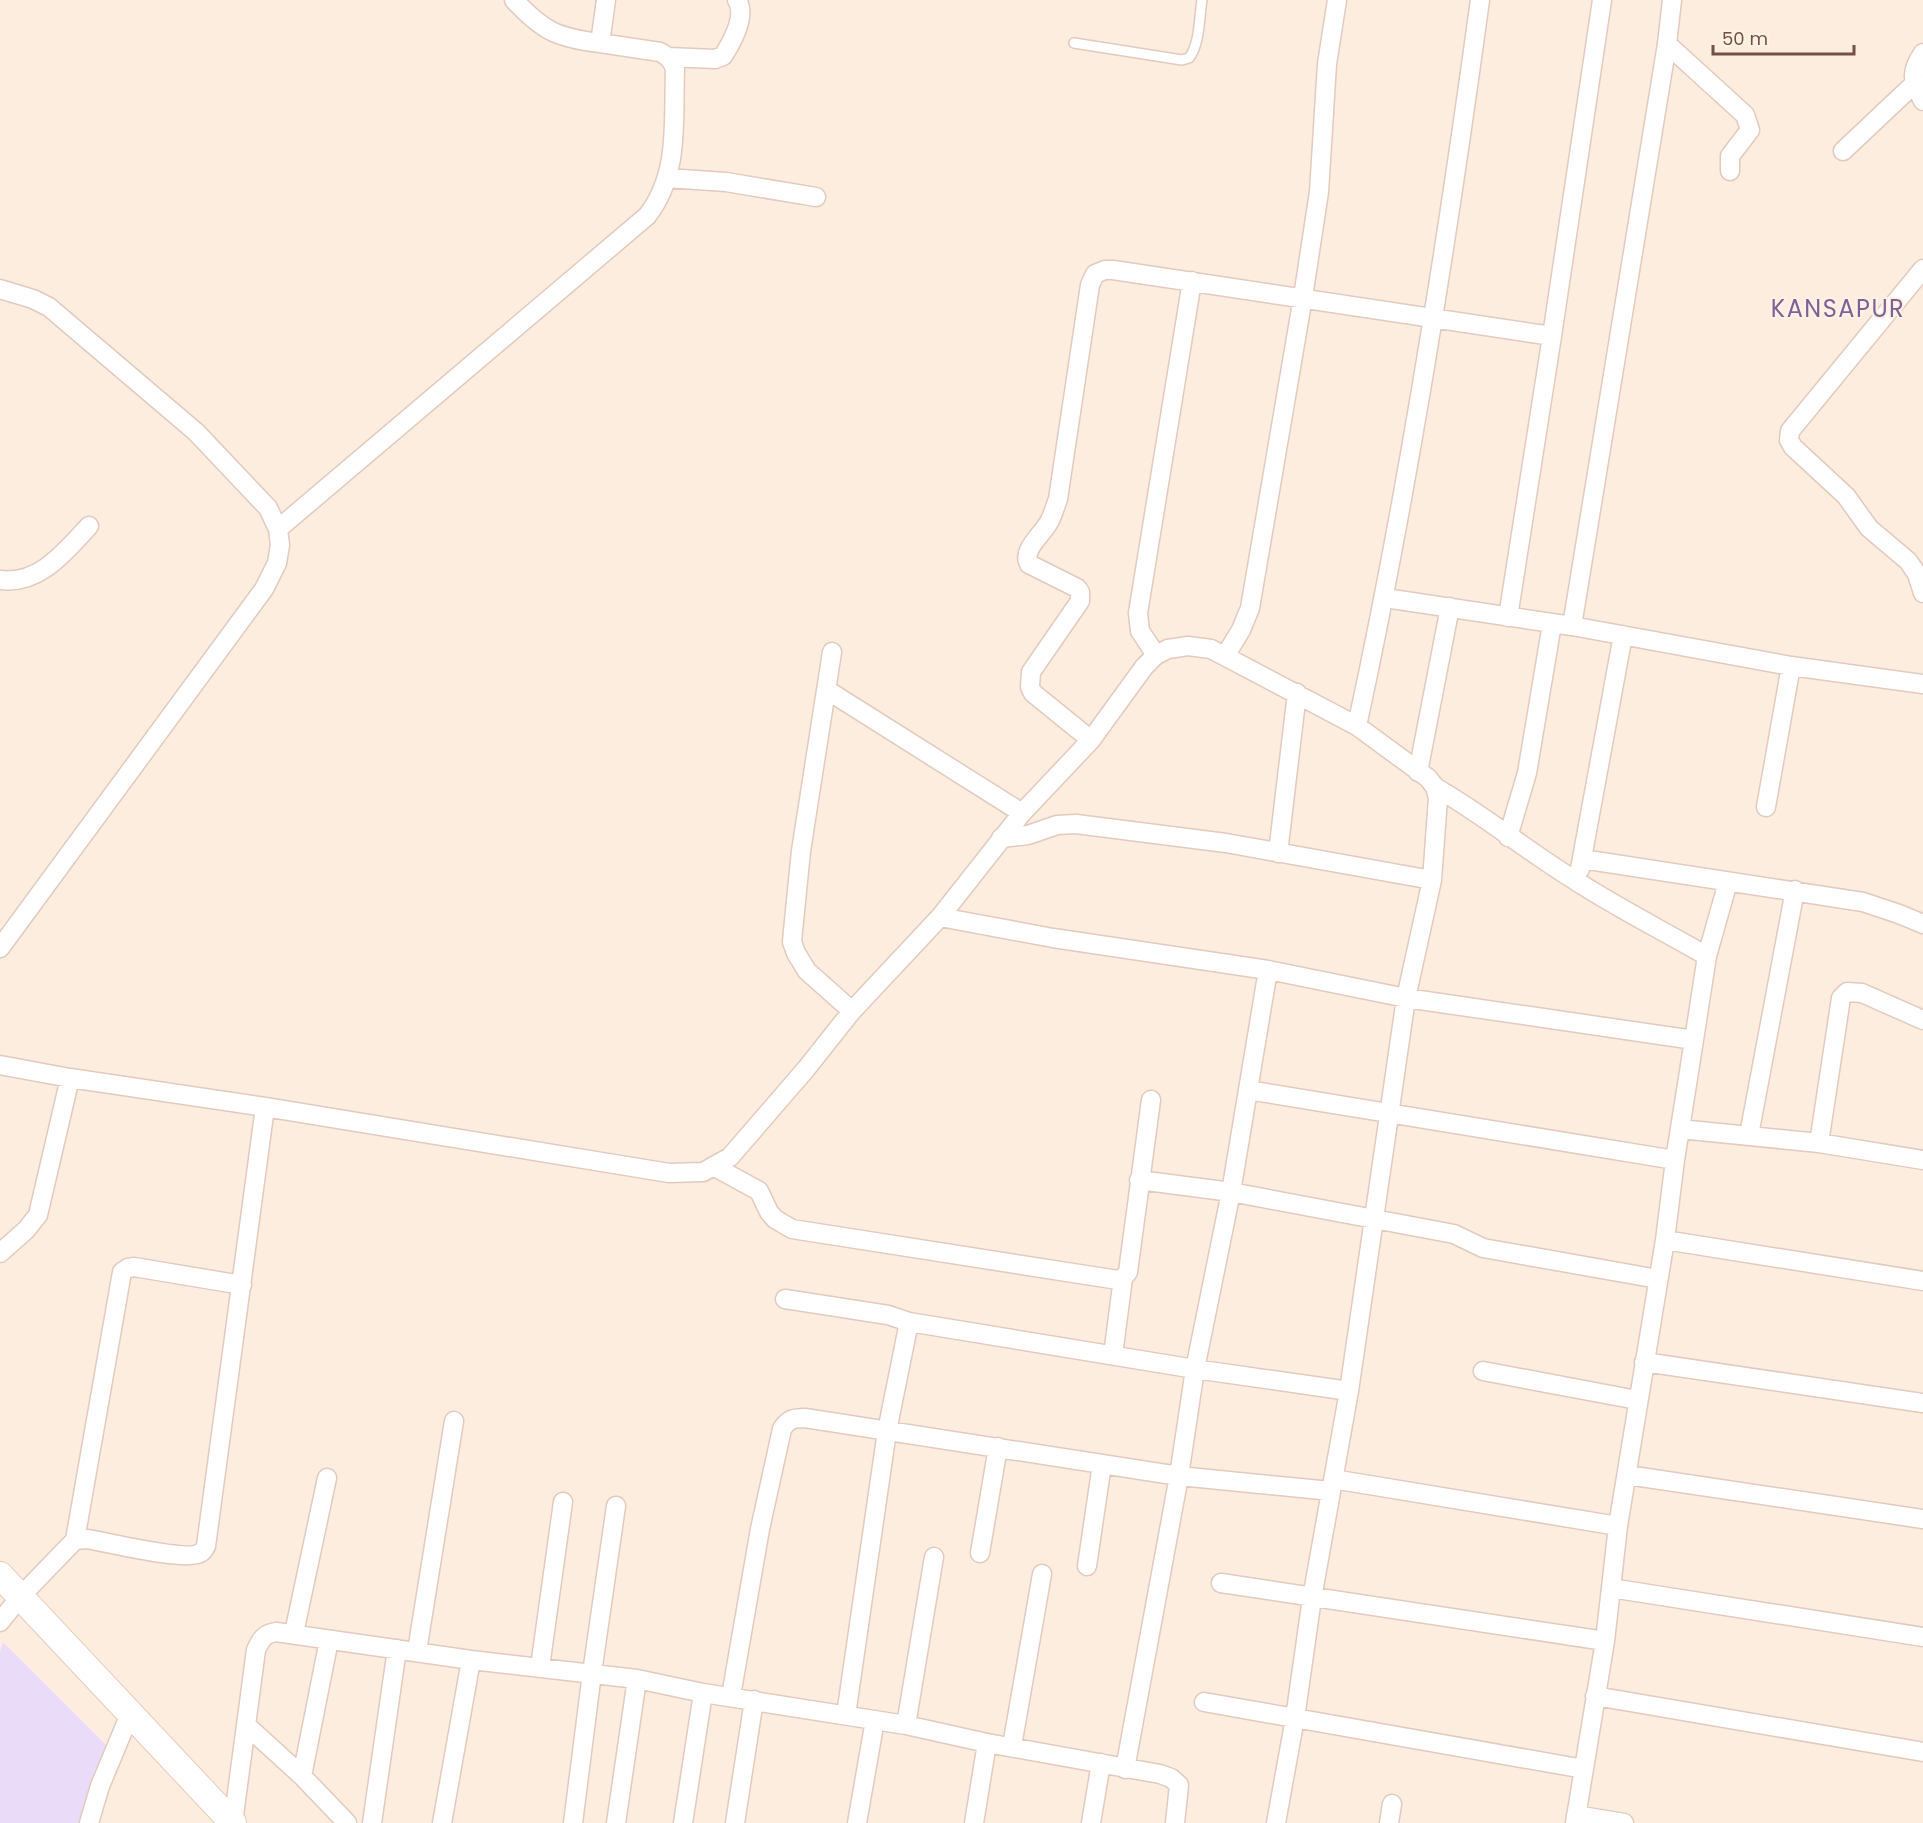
<svg xmlns="http://www.w3.org/2000/svg" width="1923" height="1823" font-family="Poppins,sans-serif">
<style>
.education{fill:#eadcf8}
.lines{fill:none;stroke-linecap:round;stroke-linejoin:round}
.lane-casing{stroke:#e2cabe;stroke-width:12}
.street-casing{stroke:#e2cabe;stroke-width:21}
.secondary-casing{stroke:#e7cabb;stroke-width:28}
.lane{stroke:#fff;stroke-width:9}
.street{stroke:#fff;stroke-width:18}
.secondary{stroke:#fff;stroke-width:26}
.labels{text-anchor:middle;dominant-baseline:central;stroke-width:4.5;stroke-linejoin:round;paint-order:stroke}
.quarter-label{font-size:24px;letter-spacing:1.5px;fill:#7e6296;stroke:#fff2e5}
</style>
<rect width="100%" height="100%" fill="#fceddf"/>
<path class="education" d="M3 1642 111 1750 84 1823H0V1653Z"/>
<g class="lines">
<defs>
<path id="lane" d="M1074 43 1182 60 1189 58C1200 44 1199 18 1202 0"/>
<path id="street" d="M514 0C543 31 557 38 600 43L606 0
M1667 44 1745 115 1750 130 1730 156V171
M1923 53C1909 73 1913 82 1923 101
M669 57 715 59 723 56C732 42 747 15 737 0
M1843 151 1914 84
M667 178 726 182 816 197
M1923 269 1790 431 1789 440 1793 447 1846 496 1869 528 1908 561 1917 574 1923 593
M0 289 33 299 49 307 196 432 268 508 278 529 280 545 277 563 264 589 0 948
M278 529 647 216C680 174 673 121 675 70 673 61 669 57 660 52L600 43
M0 580C39 585 65 552 89 526
M1385 598 1572 626 1791 666 1923 684
M1508 617 1552 336 1602 0
M1572 626 1667 44 1672 0
M832 652 801 851 793 931 792 942 796 953 807 971 852 1011
M1156 655 1140 631 1138 613 1192 281
M1225 656 1241 630 1250 608 1303 297 1319 192 1327 64 1337 0
M827 690 1022 813
M1091 740 1033 693 1030 687 1031 672 1080 601V592L1077 588 1029 564C1021 550 1043 534 1049 522 1053 515 1055 507 1058 499L1090 285 1095 274 1105 270H1113L1552 336
M1418 772 1450 607
M1435 787C1484 815 1527 851 1576 881 1618 908 1663 931 1707 956
M1766 807 1791 666
M1508 837 1527 773 1552 624
M1001 838 1028 835 1057 825 1076 824 1226 843 1432 880
M1278 853 1297 693
M1582 859 1863 902 1899 914 1923 924
M1580 869 1623 635
M940 917 1053 938 1268 970 1406 998 1694 1040
M0 1065 70 1078 265 1107 669 1173 703 1172 730 1157 806 1069 852 1011 940 917 1022 813 1091 740 1144 667 1156 655 1168 649 1188 646 1211 649 1357 726
M1248 1090 1675 1160
M1680 1129 1819 1143 1923 1160
M1749 1135 1795 890
M1819 1143 1841 998 1847 992 1862 993 1923 1020
M715 1167 759 1191 769 1212 775 1219 792 1229 1118 1280 1123 1278 1128 1272 1151 1100
M1139 1180 1231 1192 1454 1234 1483 1248 1658 1279
M1665 1240 1923 1281
M0 1253 26 1230 38 1215 70 1078
M785 1299 888 1315 909 1322 1195 1369 1349 1391
M1113 1355 1123 1278
M1644 1362 1923 1403
M1483 1371 1637 1400
M1627 1475 1923 1519
M1333 1479 1618 1526
M75 1540 122 1272 128 1268 134 1267 242 1285
M980 1553 998 1447
M1087 1566 1102 1464
M1221 1583 1605 1641
M1611 1588 1923 1637
M0 1622 20 1597 75 1540 87 1539C107 1542 186 1562 200 1553 203 1552 205 1548 206 1546L265 1107
M294 1633 327 1478
M417 1651 454 1421
M540 1667 563 1502
M731 1696 760 1529 782 1429C788 1419 794 1418 805 1418L1179 1476 1331 1491
M1595 1696 1923 1752
M1204 1702 1584 1769
M846 1715 887 1431 909 1322
M246 1725 302 1776 347 1823
M906 1725 934 1557
M1012 1746 1042 1574
M1125 1769 1179 1476 1195 1369 1231 1192 1268 970
M302 1776 329 1640
M1576 1815 1624 1823
M89 1823 100 1786 130 1714
M233 1823 256 1650C261 1639 264 1634 276 1632L471 1660 637 1679 703 1693 906 1725 987 1743 1160 1774 1171 1778 1179 1785 1175 1823
M372 1823 397 1649
M442 1823 471 1660
M573 1823 592 1673 616 1506
M616 1823 637 1679
M683 1823 703 1693
M735 1823 754 1700
M857 1823 875 1720
M974 1823 987 1743
M1091 1823 1101 1763
M1276 1823 1295 1718 1312 1598 1349 1391 1406 998 1432 880 1438 798 1435 787 1428 778 1357 726C1409 486 1447 243 1480 0
M1389 1823 1392 1804
M1575 1823 1605 1641 1618 1526 1665 1240 1675 1160 1694 1040 1707 956 1728 882"/>
<path id="secondary" d="M0 1575 233 1823"/>
</defs>
<use href="#lane" class="lane-casing"/>
<use href="#street" class="street-casing"/>
<use href="#secondary" class="secondary-casing"/>
<use href="#lane" class="lane"/>
<use href="#street" class="street"/>
<use href="#secondary" class="secondary"/>
</g>
<g class="labels">
<g class="quarter-label">
<text x="1838" y="308">KANSAPUR</text>
</g>
</g>
<path d="M1713 45v9h141v-9" fill="none" stroke="#725147" stroke-width="3"/>
<text x="1722" y="45" font-size="18" fill="#725147" stroke="#fff2e5" stroke-width="4.5" paint-order="stroke">50 m</text>
</svg>
